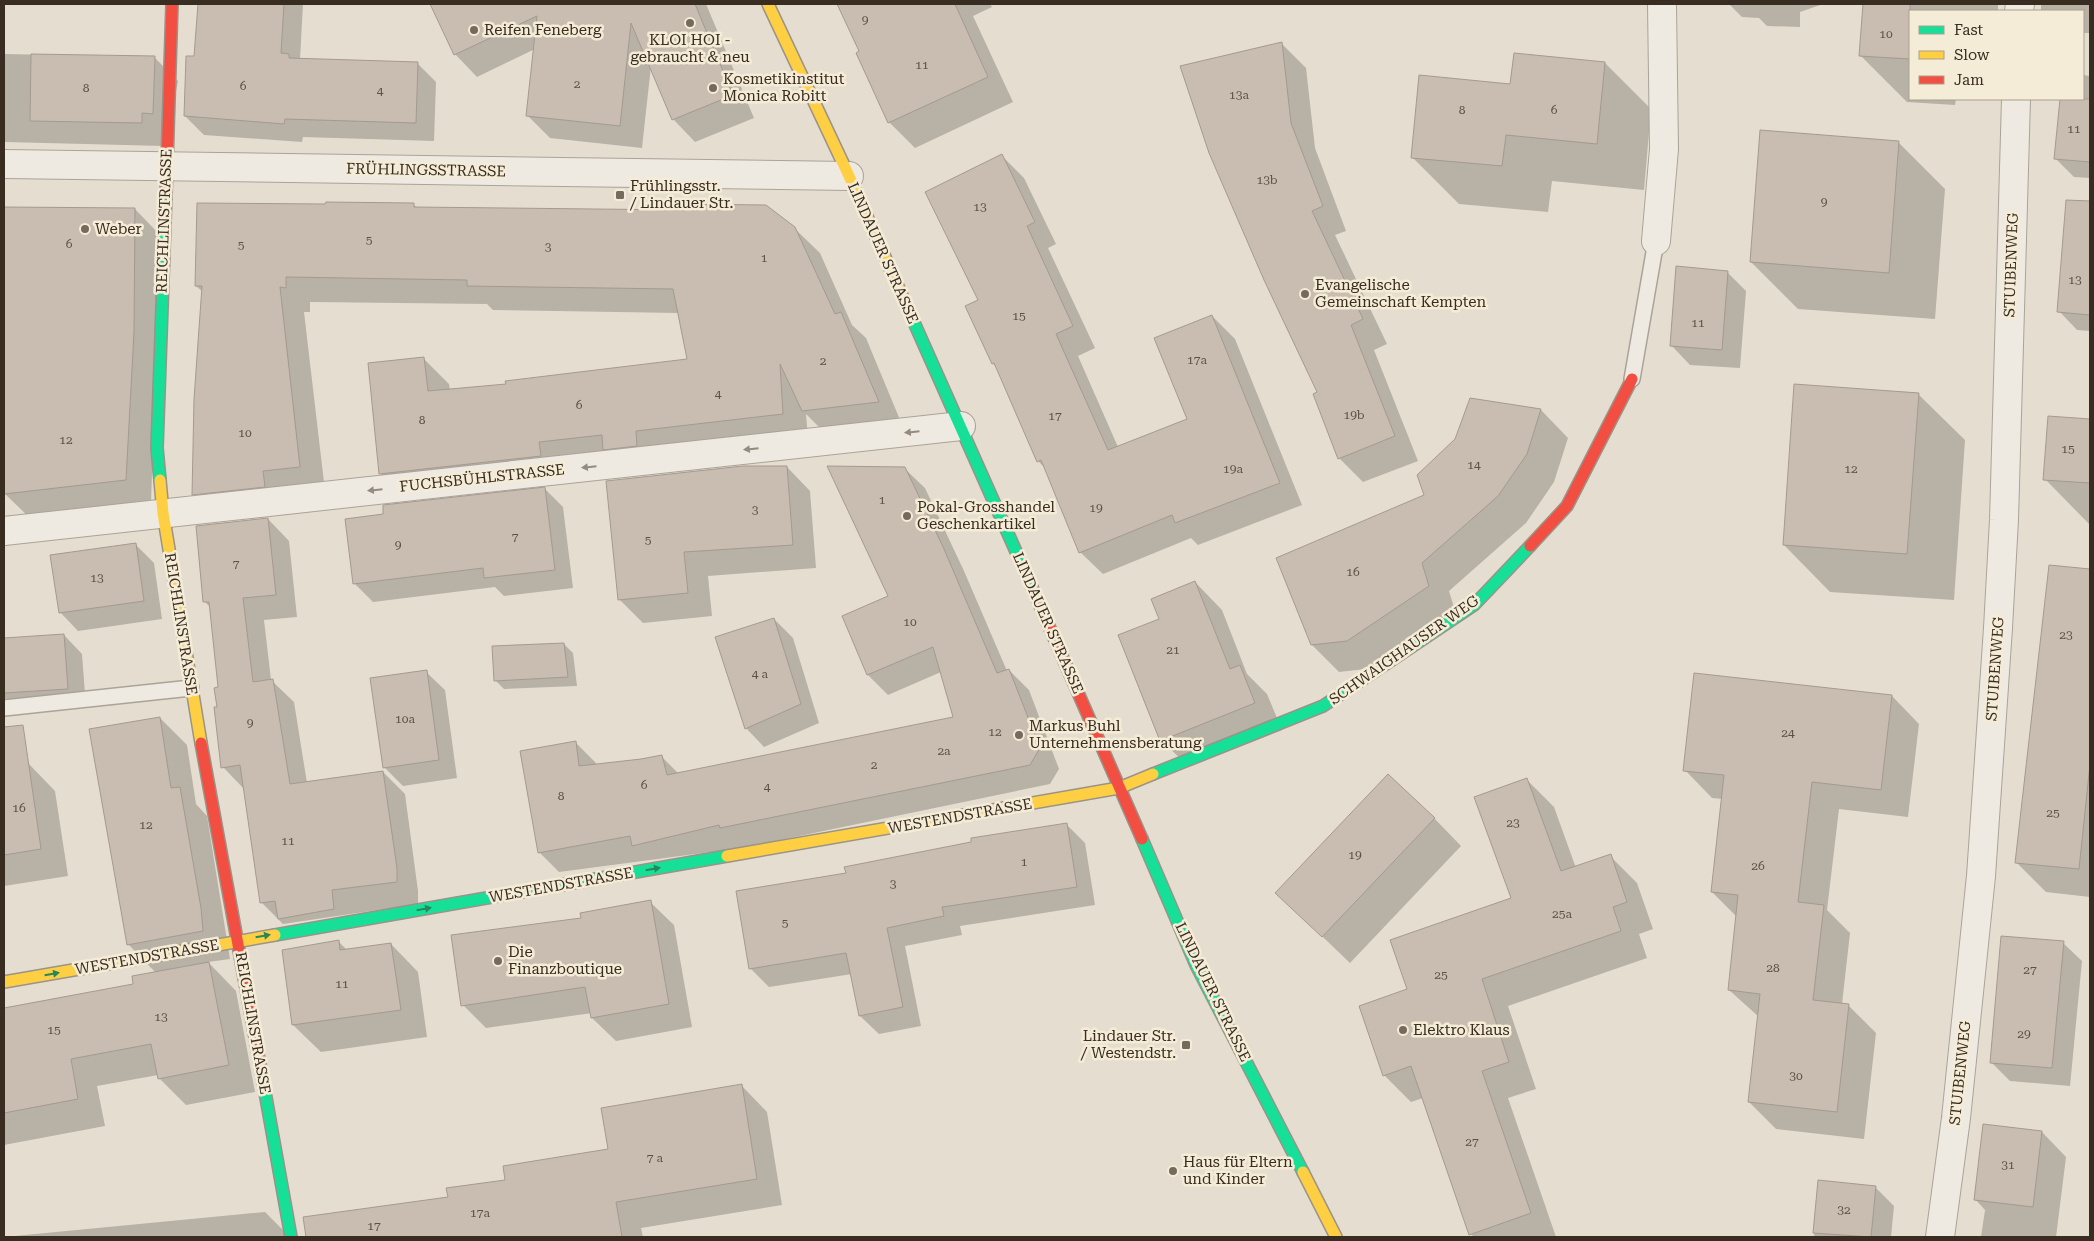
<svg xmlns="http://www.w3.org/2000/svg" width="2094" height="1241" font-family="'Roboto Serif',serif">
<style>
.shadow{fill:#0003}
.building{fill:#c9bdb1;stroke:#a59a8f}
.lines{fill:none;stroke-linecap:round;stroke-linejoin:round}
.lane-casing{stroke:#aaa398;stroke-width:18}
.street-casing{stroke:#aaa398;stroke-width:30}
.fast-casing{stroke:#9a9388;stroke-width:14}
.slow-casing{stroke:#9a9388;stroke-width:14}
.jam-casing{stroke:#9a9388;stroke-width:14}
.lane{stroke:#eee9e1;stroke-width:15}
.street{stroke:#eee9e1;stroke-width:28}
.fast{stroke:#16e098;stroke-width:11}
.slow{stroke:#ffcf43;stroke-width:11}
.jam{stroke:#f24e42;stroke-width:11}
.oneway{fill:#948a80}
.oneway2{fill:#28865c}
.poi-dot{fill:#756a5e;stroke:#f5ecd7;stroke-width:2}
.labels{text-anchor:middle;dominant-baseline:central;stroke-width:5;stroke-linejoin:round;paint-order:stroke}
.number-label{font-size:12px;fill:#5d5044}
.poi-label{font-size:15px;fill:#392c20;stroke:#f5ecd7;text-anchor:start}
.street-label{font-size:15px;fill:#392c20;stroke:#f5ecd7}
</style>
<rect width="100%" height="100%" fill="#e5ded0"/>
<path class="shadow" d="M199 4H303L300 60 417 63 436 82 434 141 303 137 302 142 204 135 185 116 195 58Z
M431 4H706L754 118 695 142 673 119 651 66 642 148 550 138 528 116 535 49 477 77 455 54Z
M838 4H990L992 7 973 16 1013 102 915 148 889 122 861 52Z
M1729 4H1823L1800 12V27L1767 26 1759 18 1742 17Z
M1864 4H1998V11H1910V99H1956L1955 105 1907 102 1861 56Z
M2041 4H2090V33H2083V11H2041Z
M1282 44 1306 68 1315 148 1346 231 1335 235 1387 344 1374 350 1418 461 1363 482 1339 458 1318 393Z
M4 54 154 57 178 81 165 146 4 142Z
M1605 63 1651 109 1644 190 1552 181 1548 212 1459 204 1412 157 1511 85Z
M2083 75 2090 76V178L2074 177 2055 158 2061 99H2083Z
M1898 142 1945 189 1935 319 1798 309 1751 262Z
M1001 155 1024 178 1056 244 1048 248 1095 348 1078 356 1118 447 1188 420 1212 316 1235 339 1302 505 1198 545 1191 538 1103 574 1080 552 1047 470 1038 461 998 368 993 364 966 307 979 301Z
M413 204 417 208 794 228 820 253 852 325 866 338 903 427 828 436 806 414 808 438 406 499 381 474 424 359 449 384 450 390 507 385 689 360 679 313 493 310 487 304 310 302V312H304L325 491 219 519 194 494 203 292 196 286Z
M4 208 135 209 160 235 151 504 31 519 5 494Z
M2064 247 2090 249V331L2077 330 2059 311Z
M1727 272 1746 291 1740 368 1690 365 1672 346Z
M1918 394 1965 440 1954 600 1830 592 1784 545Z
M1470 399 1541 410 1568 438 1554 482 1526 523 1449 591 1456 614 1374 668 1339 672 1312 645 1426 495 1456 439Z
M2049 417 2090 420V525L2045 479Z
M787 467 810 491 816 568 708 576 712 616 643 623 619 599Z
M904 468 925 488 964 571 1007 671 1009 670 1029 690 1059 769 1050 784 741 848 559 872 539 852 576 743 596 763V766L661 756 679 774 955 718 941 672 888 695 868 675 843 616 889 597Z
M545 489 563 507 573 588 504 596 495 587 373 602 354 583 385 515Z
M268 519 289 541 297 617 264 620 271 680 294 702 307 783 383 772 405 794 418 891V904L283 924 261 902 245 790 223 767 219 688 211 608 205 602Z
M135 544 154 563 162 619 78 631 60 612Z
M2050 566 2090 570V897L2046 892 2016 862Z
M1195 582 1222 610 1247 674 1267 694 1282 730 1189 767 1161 740V620Z
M774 619 793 638 819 723 764 747 746 728Z
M64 635 82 654 86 707 18 711 4 697V639Z
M564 644 573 653 577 686 504 689 495 680Z
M426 672 445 690 457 778 403 786 384 767Z
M1892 696 1919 724 1908 817 1839 809 1827 910 1850 933 1842 1004 1848 1005 1876 1033 1864 1139 1776 1129 1749 1102 1759 1017 1729 990 1737 917 1712 892 1723 799 1712 798 1685 770Z
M160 718 187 745 196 804 207 816 230 959 208 962 236 991 255 1092 186 1105 159 1078 158 1075 97 1086 105 1126 4 1145V1010L135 985 156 973 128 944Z
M28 763 55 791 68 876 4 886V767Z
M1527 780 1554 807 1576 868 1610 856 1637 883 1653 929 1639 934 1647 958 1508 1006 1536 1089 1508 1098 1556 1237H1474L1471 1234 1423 1098 1411 1102 1384 1075 1409 990 1513 899Z
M1434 818 1461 846 1350 963 1277 893Z
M1066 824 1085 843 1095 905 960 926 962 935 905 946 921 1026 879 1034 860 1016 852 974 769 987 750 968Z
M650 902 674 925 692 1027 616 1041 592 1018V1013L486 1028 463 1005 582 919Z
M338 941 347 950 391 944 418 972 427 1037 321 1052 293 1025 283 951Z
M2063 943 2082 961 2070 1086 2010 1081 1991 1062Z
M742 1086 767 1112 782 1205 641 1228 643 1237H332L329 1215 449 1198 609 1150Z
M1984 1125 2042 1132 2066 1157 2056 1237H1981L1985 1210 1975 1199Z
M1819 1182 1876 1188 1894 1206 1891 1237H1814Z
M265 1212 290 1237H4Z"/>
<path class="building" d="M198 4H284L281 53 289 54V58L418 62 416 123 285 119 284 124 184 116 186 56H194Z
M430 4H695L733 95 672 120 631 23 620 126 526 116 537 16 454 55Z
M837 4H955L988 77 888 123 856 53 859 51Z
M1863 4H1910V59L1859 56Z
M1282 42 1291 123 1323 206 1312 211 1363 319 1351 325 1395 436 1338 459 1313 394 1317 392 1264 280 1209 153 1180 66Z
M1514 53 1605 62 1597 144 1506 135 1502 166 1411 158 1419 75 1510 84Z
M31 54 155 56 153 114 142 113V123L30 121Z
M2060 99H2090V162L2054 159Z
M1760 130 1899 141 1889 273 1750 262Z
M1002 154 1035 222 1027 226 1073 326 1056 334 1108 450 1187 419 1154 338 1212 315 1280 483 1175 523 1172 515 1079 553 1041 460 1037 462 994 363 992 364 965 306 978 300 925 192Z
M2066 200 2090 201V315L2057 312Z
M326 202 414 203V207L685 210V204L766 205 795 227 835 314 841 312 879 402 802 411 780 364 783 414 636 431 637 446 603 450 602 435 539 442 541 456 379 474 368 363 424 357 428 391 506 384 505 381 687 359 673 289 467 286V280L286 277V288L280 287 300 467 263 471 265 487 192 495 194 399 202 286H195L197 203 325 204Z
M4 207 135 208 134 332 126 480 4 494Z
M1676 266 1728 271 1722 350 1670 346Z
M1794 384 1919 393 1907 554 1783 545Z
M1470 398 1541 409 1527 454 1498 496 1422 563 1429 586 1347 641 1311 645 1276 558 1424 495 1417 475 1455 439Z
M2048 416 2090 419V483L2043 480Z
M743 466H787L793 545 684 552 688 593 618 600 606 481Z
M827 466 905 467 944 549 997 673 1009 669 1040 748 1030 765 720 828 719 825 632 846 630 836 538 853 520 751 576 741 579 766 641 759 662 755 667 775 953 717 933 647 867 675 842 616 888 596Z
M545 487 555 570 484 578 483 568 353 584 345 519 383 514V505Z
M268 518 276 595 243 598 253 682 273 679 290 784 383 771 397 868V882L332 890 334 909 278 919 275 901 260 903 240 765 221 768 214 707H217L214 688 218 687 209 602H203L196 526Z
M136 543 144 601 59 613 50 555Z
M2049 565 2090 569V764L2079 869 2015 863Z
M1195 581 1230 669 1240 665 1255 703 1160 741 1118 635 1159 619 1151 599Z
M774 618 801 704 745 729 715 637Z
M64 634 68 689 4 693V638Z
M564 643 568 677 494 681 492 646Z
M427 670 439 760 383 768 370 678Z
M1694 673 1892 695 1881 790 1812 782 1798 902 1824 905 1813 1000 1849 1004 1837 1112 1748 1102 1760 994 1728 990 1738 895 1711 892 1724 775 1683 771Z
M160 717 171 788 180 787 201 908 203 931 127 945 89 729Z
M23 725 41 849 4 855V727Z
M1388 774 1435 818 1322 937 1275 893Z
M1527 778 1561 871 1611 854 1627 902 1613 907 1621 931 1482 979 1509 1062 1482 1071 1531 1213 1469 1235 1411 1066 1383 1076 1359 1006 1407 989 1390 940 1511 898 1474 797Z
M1067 823 1077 887 942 907 944 916 887 928 903 1007 859 1016 846 953 749 969 736 891 846 873 844 867 971 842V838Z
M651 900 669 1004 591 1018 585 987 461 1006 451 935 581 918 580 913Z
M2001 936 2064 941 2052 1068 1990 1063Z
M339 940 340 950 391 943 401 1010 292 1025 282 950Z
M209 962 229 1065 158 1079 151 1044 71 1059 78 1099 4 1113V1008L133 984 132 976Z
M742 1084 757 1179 616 1202 622 1237H306L303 1217 448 1197 446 1188 505 1180 503 1166 608 1149 601 1108Z
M1983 1124 2042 1131 2033 1207 1974 1200Z
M1818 1180 1876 1186 1871 1237 1813 1233Z"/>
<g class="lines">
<defs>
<path id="lane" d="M1632 379 1656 241
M4 708 191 688"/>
<path id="street" d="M2019 11 2020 4
M4 164 849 176
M1656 241 1664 149 1662 4
M4 531 961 426
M1940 1237 1956 1118 1981 876 1998 628 2004 520 2016 99"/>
<path id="fast" d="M904 300 1034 592
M160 480 157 448 166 194
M1153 774 1323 706 1474 605 1530 546
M1142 839 1196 965 1303 1172
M275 935 727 856
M261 1070 291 1237"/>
<path id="slow" d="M768 4 849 176 904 300
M160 480 163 513 201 743
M727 856 1119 788 1153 774
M4 982 275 935
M1303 1172 1336 1237"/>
<path id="jam" d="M166 194 172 4
M1530 546 1567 506 1632 379
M1034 592 1142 839
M201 743 261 1070"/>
</defs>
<use href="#lane" class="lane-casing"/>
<use href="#street" class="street-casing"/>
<use href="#fast" class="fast-casing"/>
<use href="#slow" class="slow-casing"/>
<use href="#jam" class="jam-casing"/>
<use href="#lane" class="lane"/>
<use href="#street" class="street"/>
<use href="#fast" class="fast"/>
<use href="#slow" class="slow"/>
<use href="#jam" class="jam"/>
</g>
<defs><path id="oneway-solid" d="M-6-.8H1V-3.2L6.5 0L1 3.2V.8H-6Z" transform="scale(1.25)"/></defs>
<g class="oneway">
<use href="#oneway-solid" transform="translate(912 432) rotate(174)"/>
<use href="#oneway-solid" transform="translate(751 449) rotate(174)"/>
<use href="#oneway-solid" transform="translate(589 467) rotate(174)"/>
<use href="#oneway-solid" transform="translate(375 490) rotate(174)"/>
</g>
<g class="oneway2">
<use href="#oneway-solid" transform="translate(653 869) rotate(-10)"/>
<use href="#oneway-solid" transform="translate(424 909) rotate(-10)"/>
<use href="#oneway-solid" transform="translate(263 936) rotate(-10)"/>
<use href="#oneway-solid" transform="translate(52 974) rotate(-10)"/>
</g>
<g class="poi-dot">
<circle cx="690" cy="23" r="5"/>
<circle cx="474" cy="30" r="5"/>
<circle cx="713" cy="88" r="5"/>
<rect x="615" y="190" width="10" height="10" rx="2.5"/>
<circle cx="85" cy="229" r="5"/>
<circle cx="1305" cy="294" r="5"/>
<circle cx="907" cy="516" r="5"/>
<circle cx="1019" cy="735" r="5"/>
<circle cx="498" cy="961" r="5"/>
<circle cx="1403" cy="1030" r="5"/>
<rect x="1181" y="1040" width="10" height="10" rx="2.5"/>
<circle cx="1173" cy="1171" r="5"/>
</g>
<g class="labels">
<g class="number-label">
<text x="865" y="20">9</text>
<text x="1886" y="34">10</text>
<text x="922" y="65">11</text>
<text x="577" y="84">2</text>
<text x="243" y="86">6</text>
<text x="86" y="88">8</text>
<text x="380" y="91">4</text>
<text x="1239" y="95">13a</text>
<text x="1462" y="110">8</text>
<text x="1554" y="110">6</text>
<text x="2074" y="129">11</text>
<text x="1267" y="180">13b</text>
<text x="1824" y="202">9</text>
<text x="980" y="207">13</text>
<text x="369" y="240">5</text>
<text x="69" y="244">6</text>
<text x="241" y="245">5</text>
<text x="548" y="247">3</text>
<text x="764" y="258">1</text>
<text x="2075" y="280">13</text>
<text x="1019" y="316">15</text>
<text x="1698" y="323">11</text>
<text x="1197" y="360">17a</text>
<text x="823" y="361">2</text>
<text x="718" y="394">4</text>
<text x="579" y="405">6</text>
<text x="1354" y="415">19b</text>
<text x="1055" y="416">17</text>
<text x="422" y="420">8</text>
<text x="245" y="433">10</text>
<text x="66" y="440">12</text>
<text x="2068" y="449">15</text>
<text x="1474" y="465">14</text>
<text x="1233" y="469">19a</text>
<text x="1851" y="469">12</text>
<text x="882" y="500">1</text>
<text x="1096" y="508">19</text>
<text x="755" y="510">3</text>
<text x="515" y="537">7</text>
<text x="648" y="540">5</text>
<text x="398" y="545">9</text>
<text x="236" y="564">7</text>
<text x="1353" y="572">16</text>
<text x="97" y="578">13</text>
<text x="910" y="622">10</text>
<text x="2066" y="635">23</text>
<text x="1173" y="650">21</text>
<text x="760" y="674">4 a</text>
<text x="405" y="719">10a</text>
<text x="250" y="723">9</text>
<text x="995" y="732">12</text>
<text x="1788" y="733">24</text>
<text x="944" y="751">2a</text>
<text x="874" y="765">2</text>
<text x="644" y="785">6</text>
<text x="767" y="787">4</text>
<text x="561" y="796">8</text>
<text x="19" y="808">16</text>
<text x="2053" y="813">25</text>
<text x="1513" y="823">23</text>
<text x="146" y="825">12</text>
<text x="288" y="841">11</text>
<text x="1355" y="855">19</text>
<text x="1024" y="862">1</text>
<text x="1758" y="866">26</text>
<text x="893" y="884">3</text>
<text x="1562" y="914">25a</text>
<text x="785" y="923">5</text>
<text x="1773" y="968">28</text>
<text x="2030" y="970">27</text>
<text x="1441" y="975">25</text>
<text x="342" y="984">11</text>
<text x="161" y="1017">13</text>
<text x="54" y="1030">15</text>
<text x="2024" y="1034">29</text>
<text x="1796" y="1076">30</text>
<text x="1472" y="1142">27</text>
<text x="655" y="1158">7 a</text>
<text x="2008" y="1165">31</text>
<text x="1844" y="1210">32</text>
<text x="480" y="1213">17a</text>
<text x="374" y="1226">17</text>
</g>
<g class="poi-label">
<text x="484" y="30">Reifen Feneberg</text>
<text x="690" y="40" text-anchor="middle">KLOI HOI -<tspan x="690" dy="17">gebraucht &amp; neu</tspan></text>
<text x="723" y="79">Kosmetikinstitut<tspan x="723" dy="17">Monica Robitt</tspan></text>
<text x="630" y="186">Frühlingsstr.<tspan x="630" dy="17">/ Lindauer Str.</tspan></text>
<text x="95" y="229">Weber</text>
<text x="1315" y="285">Evangelische<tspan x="1315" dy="17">Gemeinschaft Kempten</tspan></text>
<text x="917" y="507">Pokal-Grosshandel<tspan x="917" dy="17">Geschenkartikel</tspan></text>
<text x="1029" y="726">Markus Buhl<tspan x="1029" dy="17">Unternehmensberatung</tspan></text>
<text x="508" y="952">Die<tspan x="508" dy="17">Finanzboutique</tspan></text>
<text x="1413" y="1030">Elektro Klaus</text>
<text x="1176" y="1036" text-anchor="end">Lindauer Str.<tspan x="1176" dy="17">/ Westendstr.</tspan></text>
<text x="1183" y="1162">Haus für Eltern<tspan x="1183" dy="17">und Kinder</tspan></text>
</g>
<g class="street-label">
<text transform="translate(426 170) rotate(1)">FRÜHLINGSSTRASSE</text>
<text transform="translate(164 221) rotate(-88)">REICHLINSTRASSE</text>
<text transform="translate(883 253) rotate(66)">LINDAUER STRASSE</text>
<text transform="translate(2011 265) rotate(-88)">STUIBENWEG</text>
<text transform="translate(482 478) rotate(-6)">FUCHSBÜHLSTRASSE</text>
<text transform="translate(1048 623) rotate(66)">LINDAUER STRASSE</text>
<text transform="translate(181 624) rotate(81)">REICHLINSTRASSE</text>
<text transform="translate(1404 650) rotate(-35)">SCHWAIGHAUSER WEG</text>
<text transform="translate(1995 669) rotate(-86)">STUIBENWEG</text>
<text transform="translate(960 816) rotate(-10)">WESTENDSTRASSE</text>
<text transform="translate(561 885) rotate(-10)">WESTENDSTRASSE</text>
<text transform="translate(147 957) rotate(-10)">WESTENDSTRASSE</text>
<text transform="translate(1213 992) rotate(64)">LINDAUER STRASSE</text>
<text transform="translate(253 1023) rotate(80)">REICHLINSTRASSE</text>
<text transform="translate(1960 1073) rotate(-84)">STUIBENWEG</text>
</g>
</g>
<rect width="2094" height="1241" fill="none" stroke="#392c20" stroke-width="10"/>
<rect x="1909" y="10" width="175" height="90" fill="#f5ecd7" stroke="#aa9f8e"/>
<rect x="1919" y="26" width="25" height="8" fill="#16e098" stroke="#aa9f8e"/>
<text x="1954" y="35" font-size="15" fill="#392c20">Fast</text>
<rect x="1919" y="51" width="25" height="8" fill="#ffcf43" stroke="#aa9f8e"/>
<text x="1954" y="60" font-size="15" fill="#392c20">Slow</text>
<rect x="1919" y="76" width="25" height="8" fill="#f24e42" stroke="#aa9f8e"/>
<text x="1954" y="85" font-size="15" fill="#392c20">Jam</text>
</svg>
